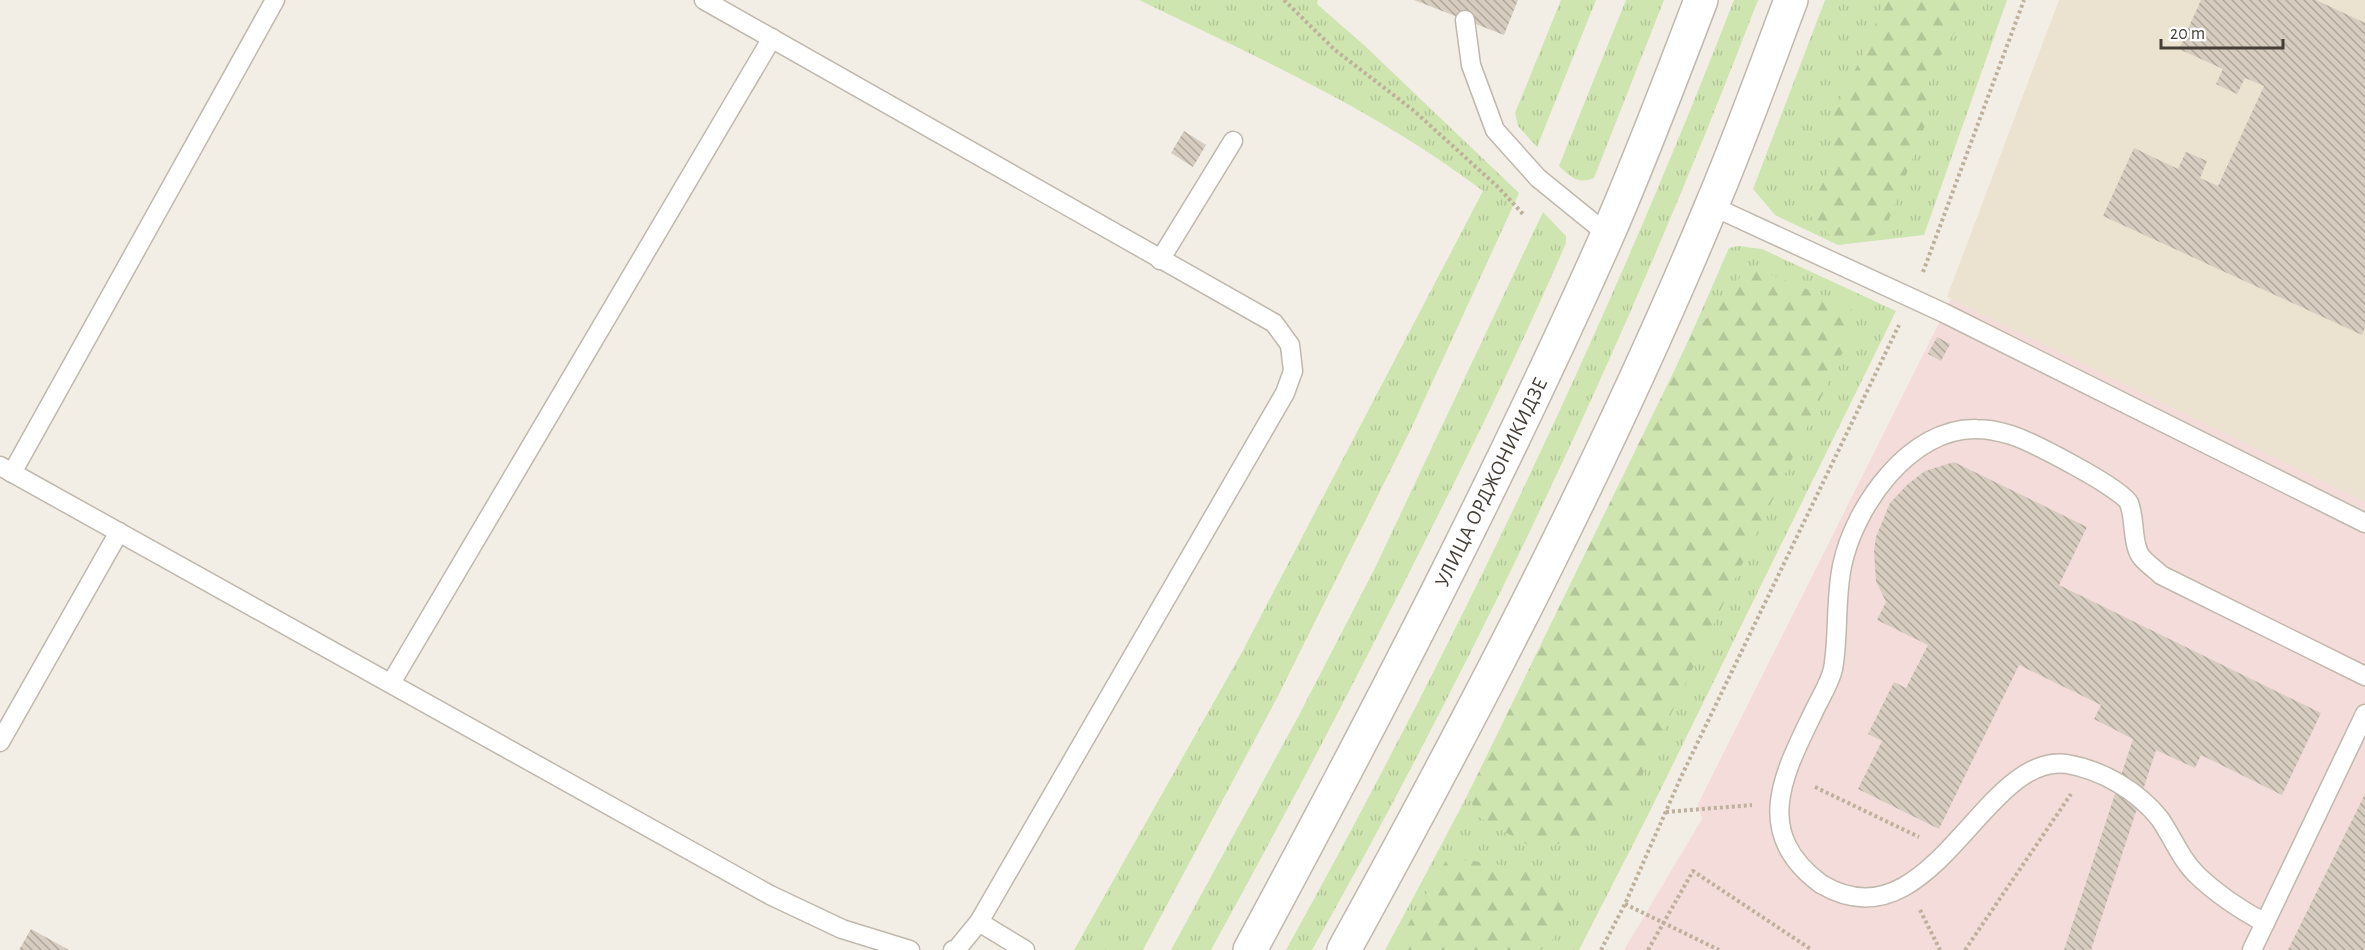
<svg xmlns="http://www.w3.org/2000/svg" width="2365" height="950" viewBox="0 0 2365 950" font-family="'Alegreya Sans',sans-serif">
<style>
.education{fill:#ebe2d0}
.medical{fill:#f3dcda}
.grass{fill:url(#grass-tufts)}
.forest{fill:url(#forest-firs)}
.building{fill:url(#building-back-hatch)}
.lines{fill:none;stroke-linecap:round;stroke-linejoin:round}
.service-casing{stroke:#c0b8ac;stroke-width:21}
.tertiary-casing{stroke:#c0b8ac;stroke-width:36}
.path{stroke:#beb09b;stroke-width:4;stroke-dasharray:3 3;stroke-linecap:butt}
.service{stroke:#fff;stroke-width:18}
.tertiary{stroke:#fff;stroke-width:33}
.labels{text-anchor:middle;stroke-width:4.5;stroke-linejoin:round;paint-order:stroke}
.street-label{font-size:21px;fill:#453e36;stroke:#fff}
</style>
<defs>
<pattern id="grass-tufts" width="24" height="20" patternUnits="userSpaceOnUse" patternTransform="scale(1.5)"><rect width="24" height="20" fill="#cfe5b0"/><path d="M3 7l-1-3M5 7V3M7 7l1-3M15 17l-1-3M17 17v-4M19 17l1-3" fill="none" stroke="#b3c698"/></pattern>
<pattern id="forest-firs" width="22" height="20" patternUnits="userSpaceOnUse" patternTransform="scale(1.5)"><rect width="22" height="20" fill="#cfe5b0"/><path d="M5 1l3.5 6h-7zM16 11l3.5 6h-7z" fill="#b3c698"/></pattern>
<pattern id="building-back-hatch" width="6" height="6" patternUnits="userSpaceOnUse" patternTransform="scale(1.5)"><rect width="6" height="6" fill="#d6ccbf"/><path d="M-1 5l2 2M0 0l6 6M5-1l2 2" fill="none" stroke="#afa79c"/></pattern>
</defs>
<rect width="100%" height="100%" fill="#f2eee6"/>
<!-- education -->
<path class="education" d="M 2059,0 L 2365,0 L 2365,502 L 1947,297 Z"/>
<!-- medical -->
<path class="medical" d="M 1951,299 L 2365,502 L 2365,950 L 1624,950 L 1702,819 L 1698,804 Z"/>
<!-- grass -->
<g class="grass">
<path d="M 1139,0 L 1318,0 L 1317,4 L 1365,46 L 1519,193 L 1410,431 L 1278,696 L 1143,950 L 1074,950 L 1241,654 L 1483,191 C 1378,111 1257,57 1139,0 Z"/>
<path d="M 1561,0 L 1596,0 L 1537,147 L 1518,126 L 1515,113 Z"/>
<path d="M 1626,0 L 1664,0 L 1594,178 C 1578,185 1570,176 1559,166 Z"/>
<path d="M 1734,0 L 1758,0 C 1633,327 1484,645 1312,950 L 1286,950 C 1456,643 1607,327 1734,0 Z"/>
<path d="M 1825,0 L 2007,0 L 1924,235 L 1838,245 L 1775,215 L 1753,189 Z"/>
<path d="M 1543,212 L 1566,236 L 1566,243 C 1522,345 1474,444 1424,543 C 1356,680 1285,816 1211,950 L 1171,950 L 1298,717 L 1375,568 Z"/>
<path d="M 1738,246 L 1762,249 L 1896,311 L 1647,817 L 1579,950 L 1385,950 C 1509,721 1626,487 1729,248 Z"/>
</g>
<!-- forest -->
<g class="forest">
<path d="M 1884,0 L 1974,0 L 1933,68 L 1926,93 L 1929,115 L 1886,227 L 1867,239 L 1830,236 L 1810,215 L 1812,203 L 1834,163 L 1831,118 L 1869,42 Z"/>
<path d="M 1747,265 L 1851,307 L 1854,328 L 1628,805 L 1599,829 L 1580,839 L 1535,849 L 1475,815 L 1469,792 L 1693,332 L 1728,297 Z"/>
<path d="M 1447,859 C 1494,861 1523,869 1567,886 L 1573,907 L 1554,938 L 1541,950 L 1393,950 Z"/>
</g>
<!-- building -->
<g class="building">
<path d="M 1414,0 L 1518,0 L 1504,35 Z"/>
<path d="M 2201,0 L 2316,0 L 2365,23 L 2365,328 L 2362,335 L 2103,216 L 2134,148 L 2178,169 L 2186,152 L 2207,161 L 2200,178 L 2218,186 L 2264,86 L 2245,78 L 2237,94 L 2216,84 L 2223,69 L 2179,49 Z"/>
<path d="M 1184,131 L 1206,145 L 1193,167 L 1171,153 Z"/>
<path d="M 1937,337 L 1950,344 L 1941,361 L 1928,354 Z"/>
<path d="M 1954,462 L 2087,527 L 2059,585 L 2321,713 L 2282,795 L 2201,755 L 2195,768 L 2156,750 L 2091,950 L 2064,950 L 2133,739 L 2094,719 L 2101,705 L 2019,665 L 1939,829 L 1858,789 L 1882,741 L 1868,734 L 1894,682 L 1906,688 L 1928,645 L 1877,620 L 1886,602 L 1876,581 L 1874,551 L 1876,537 L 1890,503 L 1908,484 L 1925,471 Z"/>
<path d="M 2365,794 L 2365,950 L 2288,950 Z"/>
<path d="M 31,929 L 69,950 L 19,950 Z"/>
</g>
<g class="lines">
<!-- service casing -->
<g class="service-casing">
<g id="service">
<path d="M 704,0 L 1274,323 L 1290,345 L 1293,371 L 1285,393 L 979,922 L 956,950 L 953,950"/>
<path d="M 1465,20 L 1471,65 L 1495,130 L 1538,178 L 1607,234"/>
<path d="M 1712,206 L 1944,313 L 2365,523"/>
<path d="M 1160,260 L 1233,141"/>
<path d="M 0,466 L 770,895 L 842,929 L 910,950"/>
<path d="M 12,473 L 275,0"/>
<path d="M 391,683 L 772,38"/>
<path d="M 0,742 L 119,532"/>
<path d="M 979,922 L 1025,950"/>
<path d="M 2265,923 C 2241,910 2218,895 2198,876 C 2181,860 2173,838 2160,819 C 2138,791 2102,770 2067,764 C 1983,751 1932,950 1821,884 C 1749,831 1786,770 1816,707 C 1822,695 1830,682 1833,669 C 1839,635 1835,600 1842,566 C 1854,507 1910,427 1977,429 C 1987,429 2001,432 2011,435 C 2030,441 2122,488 2129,503 C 2135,518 2132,536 2138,551 C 2141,560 2154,568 2161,575 L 2365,676"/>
<path d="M 2252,950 L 2365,714"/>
</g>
</g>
<!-- tertiary casing -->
<g class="tertiary-casing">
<g id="tertiary">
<path d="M 1250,950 C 1376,716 1499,479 1607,236 C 1641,158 1671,79 1701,0"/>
<path d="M 1344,950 C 1477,708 1605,462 1711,207 C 1740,139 1765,69 1791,0"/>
</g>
</g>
<!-- path -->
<g class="path">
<path d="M 1284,0 L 1335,50 L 1413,110 L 1498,187 L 1523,214"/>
<path d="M 1923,272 L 2024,0"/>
<path d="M 1815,787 L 1919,837"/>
<path d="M 1666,812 L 1752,805"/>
<path d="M 1625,904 L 1719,950"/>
<path d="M 1920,910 L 1940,950"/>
<path d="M 1601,950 L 1625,904 L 1681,777 L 1899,325"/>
<path d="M 1648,950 L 1693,871 L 1812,950"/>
<path d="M 1965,950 L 2071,794"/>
</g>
<!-- service -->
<use href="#service" class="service"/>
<!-- tertiary -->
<use href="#tertiary" class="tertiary"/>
</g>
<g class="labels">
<!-- street labels -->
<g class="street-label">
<text transform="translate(1491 482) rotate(-64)" y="7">УЛИЦА ОРДЖОНИКИДЗЕ</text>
</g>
</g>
<!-- scale -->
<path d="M2161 39v9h122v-9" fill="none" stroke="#453e36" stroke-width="3"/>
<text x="2170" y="39" font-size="18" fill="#453e36" stroke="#ffffff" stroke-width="4.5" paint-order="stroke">20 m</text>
</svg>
